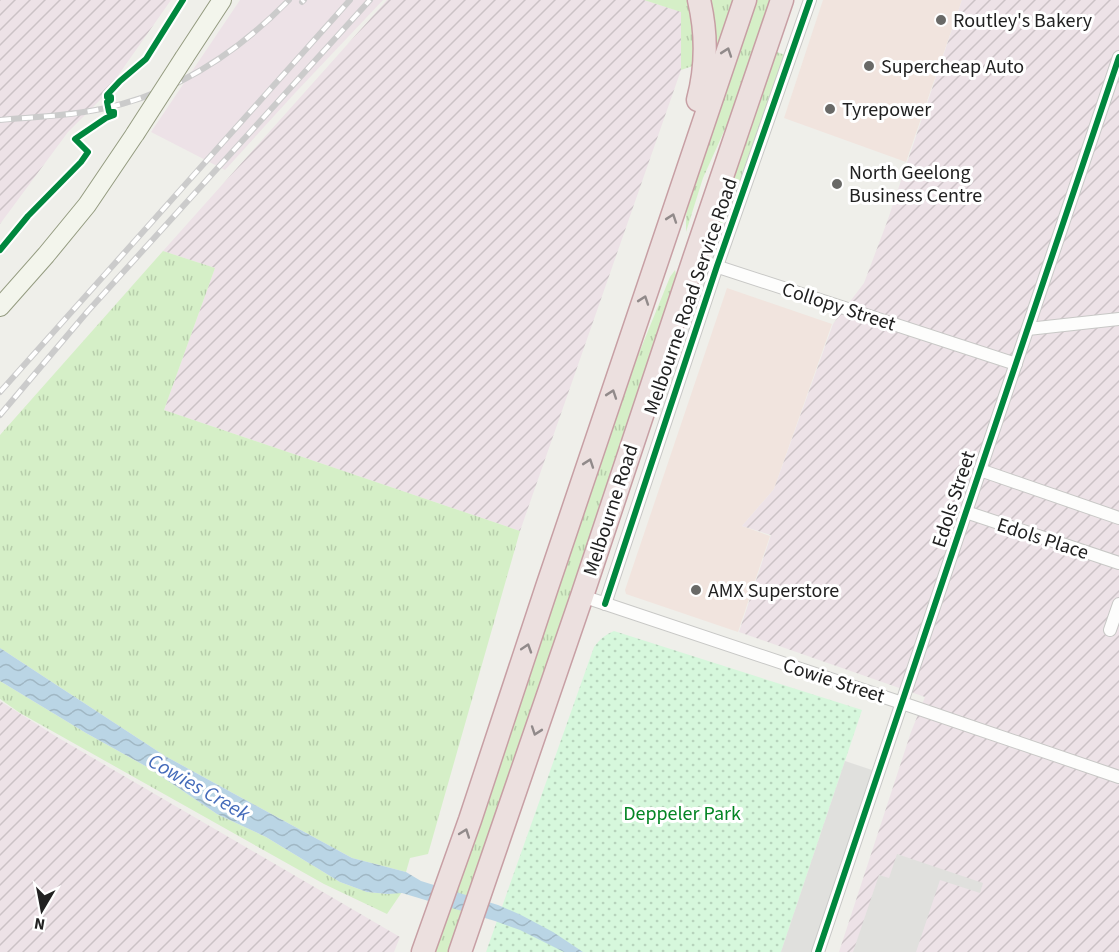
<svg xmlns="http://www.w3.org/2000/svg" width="1119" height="952" viewBox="0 0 1119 952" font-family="'Source Sans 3',sans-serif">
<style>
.commercial{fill:#f1e4de}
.industrial{fill:url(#industrial-furrows)}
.railway{fill:#ede2e7}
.grass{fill:url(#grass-tufts)}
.park{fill:url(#park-dots)}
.parking{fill:#e0e0dd}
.water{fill:url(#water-waves)}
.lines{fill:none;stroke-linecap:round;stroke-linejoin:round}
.street-casing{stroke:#c8c8c6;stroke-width:14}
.secondary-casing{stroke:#949b80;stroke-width:20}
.highway-casing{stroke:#c79fa4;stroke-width:25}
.street{stroke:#fdfdfc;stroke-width:12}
.secondary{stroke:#f3f5ec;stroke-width:18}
.highway{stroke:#ece0df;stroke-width:22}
.rail-casing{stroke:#cbcbcb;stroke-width:6}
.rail{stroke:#fff;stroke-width:4;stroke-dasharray:11;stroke-linecap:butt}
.secondary-bridge-casing{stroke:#949b80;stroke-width:20;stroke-linecap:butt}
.secondary-bridge{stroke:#f3f5ec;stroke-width:18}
.cycleway-casing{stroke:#fff;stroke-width:10}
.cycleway{stroke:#00873e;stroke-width:6}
.oneway{stroke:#918a8a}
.poi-dot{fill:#696967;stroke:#fff;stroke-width:2}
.labels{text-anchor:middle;stroke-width:6;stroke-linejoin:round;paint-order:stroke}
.poi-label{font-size:20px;fill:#212121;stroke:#fff;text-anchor:start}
.street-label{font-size:20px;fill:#212121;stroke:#fff}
.park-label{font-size:20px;fill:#048524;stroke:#fff}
.water-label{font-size:21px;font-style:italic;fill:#446bba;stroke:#fff}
</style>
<defs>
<pattern id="industrial-furrows" width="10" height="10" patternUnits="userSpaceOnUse" patternTransform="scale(1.5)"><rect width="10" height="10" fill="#ede2e7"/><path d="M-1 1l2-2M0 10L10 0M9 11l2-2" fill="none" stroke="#cbc2c6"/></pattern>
<pattern id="grass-tufts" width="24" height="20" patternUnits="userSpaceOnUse" patternTransform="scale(1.5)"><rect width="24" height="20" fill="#d5efc7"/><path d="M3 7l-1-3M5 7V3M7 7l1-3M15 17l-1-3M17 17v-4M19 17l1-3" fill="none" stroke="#b7cdab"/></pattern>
<pattern id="park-dots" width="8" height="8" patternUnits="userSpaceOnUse" patternTransform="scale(1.5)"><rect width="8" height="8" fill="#d6f7dc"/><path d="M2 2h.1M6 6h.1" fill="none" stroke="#b7d3bc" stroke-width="1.8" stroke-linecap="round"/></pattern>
<pattern id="water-waves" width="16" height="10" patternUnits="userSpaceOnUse" patternTransform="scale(1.5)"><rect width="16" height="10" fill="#bad5e5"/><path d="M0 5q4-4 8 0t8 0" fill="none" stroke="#a0b7c4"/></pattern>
</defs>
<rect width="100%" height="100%" fill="#efefea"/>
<!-- commercial -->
<g class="commercial">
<path d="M 823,0 L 962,0 L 906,162 L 784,118 Z"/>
<path d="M 727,288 L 832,324 L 774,489 L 742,526 L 770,536 L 738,632 L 626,594 L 625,590 Z"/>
</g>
<!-- industrial -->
<g class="industrial">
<path d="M 0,0 L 171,0 L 103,97 L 68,132 L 0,224 Z"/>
<path d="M 387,0 L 644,0 L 682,12 L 681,70 L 520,531 L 164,410 L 215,268 L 163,251 Z"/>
<path d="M 962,0 L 1119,0 L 1119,952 L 839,952 L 911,732 L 925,697 L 739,632 L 771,535 L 742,526 L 774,489 L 833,324 L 864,283 L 887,222 Z"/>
<path d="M 0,701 L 57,737 L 400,937 L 394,952 L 0,952 Z"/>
</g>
<!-- railway -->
<path class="railway" d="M 240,0 L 383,0 L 295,93 L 225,170 L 151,132 Z"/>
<!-- grass -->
<g class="grass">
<path d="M 644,0 L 734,0 L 713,59 L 681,70 L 681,12 Z"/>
<path d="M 755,0 L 771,0 L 734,109 L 703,178 L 686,232 L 686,215 L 695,180 Z"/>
<path d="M 777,52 L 785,55 L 743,171 L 728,221 L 723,222 L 718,243 L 712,241 L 750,127 Z"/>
<path d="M 163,251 L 215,268 L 164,410 L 520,531 L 428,854 L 410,858 L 406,872 L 352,858 L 165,756 L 0,648 L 0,435 Z"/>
<path d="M 675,270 L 676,275 L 672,291 L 518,750 L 468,892 L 448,952 L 432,952 L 628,380 L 670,277 Z"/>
<path d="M 0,681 L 86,733 L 149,768 L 217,814 L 266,837 L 340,882 L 367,892 L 388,894 L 402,892 L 387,914 L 324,884 L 20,713 L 0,699 Z"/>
</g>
<!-- park -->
<path class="park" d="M 614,631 L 862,710 L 781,952 L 486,952 L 594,647 C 600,639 605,635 614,631 Z"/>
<!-- parking -->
<g class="parking">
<path d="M 845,761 L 884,774 L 824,952 L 781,952 Z"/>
<path d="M 897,854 L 983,883 L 980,893 L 940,880 L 916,952 L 853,952 L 879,875 L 889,878 Z"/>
</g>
<!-- water -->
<path class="water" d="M 0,648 L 165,756 L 352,858 L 406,872 L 421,881 L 498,905 L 521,915 L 553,932 L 583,952 L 564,952 L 520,930 L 495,921 L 402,893 L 388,894 L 367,892 L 340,882 L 266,837 L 217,814 L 149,768 L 86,733 L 0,681 Z"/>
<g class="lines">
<!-- street casing -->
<g class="street-casing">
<g id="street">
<path d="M 694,259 L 1016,364"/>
<path d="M 1028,329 L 1119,319"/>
<path d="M 980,470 L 1119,518"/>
<path d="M 966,512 L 1119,563"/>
<path d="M 582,596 L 902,703 L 1119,777"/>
<path d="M 605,604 L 717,266 L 810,0"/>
<path d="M 1110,630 L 1119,604"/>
<path d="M 818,952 L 1119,57"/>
</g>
</g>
<!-- secondary casing -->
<g class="secondary-casing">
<g id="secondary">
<path d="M 184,58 L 222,0"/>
<path d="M 0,307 L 46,255 L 87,205 L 135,134"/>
</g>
</g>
<!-- highway casing -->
<g class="highway-casing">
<g id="highway">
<path d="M 698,100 C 707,66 707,34 699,0"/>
<path d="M 423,952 L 470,820 L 547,587 L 745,0"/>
<path d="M 460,952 L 582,596 L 694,259 L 782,0"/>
</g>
</g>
<!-- street -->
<use href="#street" class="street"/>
<!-- secondary -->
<use href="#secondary" class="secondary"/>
<!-- highway -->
<use href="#highway" class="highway"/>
<!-- rail casing -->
<g class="rail-casing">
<g id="rail">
<path d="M 302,2 L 304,0"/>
<path d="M 0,120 C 34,117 68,116 101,109 C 175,94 237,53 289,0"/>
<path d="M 0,392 L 350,0"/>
<path d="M 0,415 L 88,311 L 370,0"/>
</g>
</g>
<!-- rail -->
<use href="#rail" class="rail"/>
<!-- secondary-bridge casing -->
<g class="secondary-bridge-casing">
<path id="secondary-bridge" d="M 135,134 L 184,58"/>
</g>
<!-- secondary-bridge -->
<use href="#secondary-bridge" class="secondary-bridge"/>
<!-- cycleway casing -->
<g class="cycleway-casing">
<g id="cycleway">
<path d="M 0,250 L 28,216 L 81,162 L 88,152 L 75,139 L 106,118 L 114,115 L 114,112 L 109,112 L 107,102 L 111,100 L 111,97 L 107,97 L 107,95 L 120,81 L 146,59 L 183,0"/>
<path d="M 605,604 L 717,266 L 810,0"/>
<path d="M 818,952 L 1119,57"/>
</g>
</g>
<!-- cycleway -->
<use href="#cycleway" class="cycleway"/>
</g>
<!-- one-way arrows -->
<defs><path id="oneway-chevron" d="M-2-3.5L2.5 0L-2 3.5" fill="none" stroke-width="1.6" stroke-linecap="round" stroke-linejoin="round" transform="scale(1.5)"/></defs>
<g class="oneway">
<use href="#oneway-chevron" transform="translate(727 52) rotate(-71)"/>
<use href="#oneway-chevron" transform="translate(672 218) rotate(-71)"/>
<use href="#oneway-chevron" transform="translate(644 300) rotate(-71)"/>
<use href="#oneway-chevron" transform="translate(612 394) rotate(-71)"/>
<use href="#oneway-chevron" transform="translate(589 463) rotate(-71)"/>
<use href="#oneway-chevron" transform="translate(527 648) rotate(-72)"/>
<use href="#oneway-chevron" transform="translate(536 731) rotate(109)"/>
<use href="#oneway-chevron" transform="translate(465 833) rotate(-70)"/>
</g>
<!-- markers -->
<g class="poi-dot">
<circle cx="941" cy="20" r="6"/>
<circle cx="869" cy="66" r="6"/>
<circle cx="830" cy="109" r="6"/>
<circle cx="837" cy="184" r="6"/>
<circle cx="696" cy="590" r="6"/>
</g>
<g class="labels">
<!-- poi labels -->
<g class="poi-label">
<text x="953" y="27">Routley's Bakery</text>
<text x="881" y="73">Supercheap Auto</text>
<text x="842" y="116">Tyrepower</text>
<text x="849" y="179">North Geelong<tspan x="849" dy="23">Business Centre</tspan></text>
<text x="708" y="597">AMX Superstore</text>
</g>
<!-- street labels -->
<g class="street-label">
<text transform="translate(690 296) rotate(-71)" y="7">Melbourne Road Service Road</text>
<text transform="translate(839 306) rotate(18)" y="7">Collopy Street</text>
<text transform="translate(953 499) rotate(-72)" y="7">Edols Street</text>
<text transform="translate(610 510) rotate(-72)" y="7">Melbourne Road</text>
<text transform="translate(1043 538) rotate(18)" y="7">Edols Place</text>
<text transform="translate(834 680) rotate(18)" y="7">Cowie Street</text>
</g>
<!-- park labels -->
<g class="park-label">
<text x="682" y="820">Deppeler Park</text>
</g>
<!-- water labels -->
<g class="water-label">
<text transform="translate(199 787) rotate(30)" y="7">Cowies Creek</text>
</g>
</g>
<!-- north arrow -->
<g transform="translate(42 910) rotate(190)" stroke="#ffffff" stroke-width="4.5" paint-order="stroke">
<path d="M0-4.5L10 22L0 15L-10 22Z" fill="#212121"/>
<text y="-9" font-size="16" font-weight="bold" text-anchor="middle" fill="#212121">N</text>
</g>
</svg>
